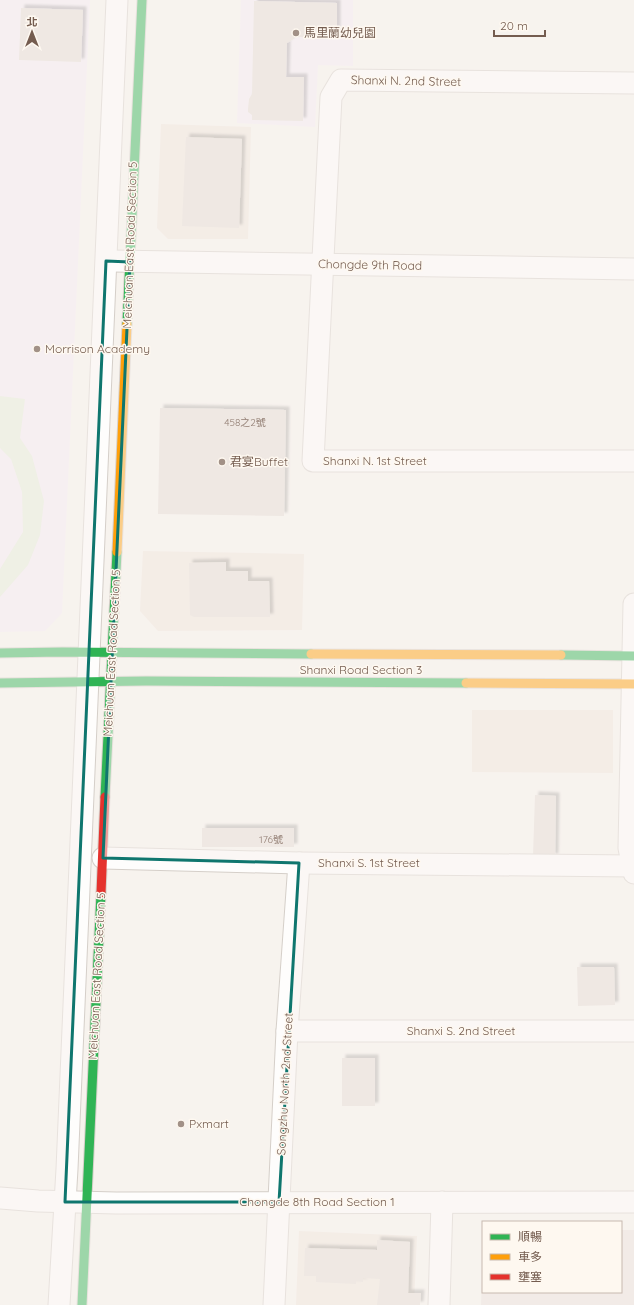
<svg xmlns="http://www.w3.org/2000/svg" width="634" height="1305" viewBox="0 0 634 1305" font-family="Quicksand,'Noto Sans TC',sans-serif">
<style>
.residential{fill:#efe6dc}
.industrial{fill:#eae3de}
.education{fill:#f4ecf4}
.green{fill:#e5edda}
.building{fill:#e4dcd5;filter:url(#shadow)}
.lines{fill:none;stroke-linecap:round;stroke-linejoin:round}
.street-casing{stroke:#d5cfc9;stroke-width:23}
.fast-casing{stroke:#d7d0ca;stroke-width:11}
.slow-casing{stroke:#d7d0ca;stroke-width:11}
.jam-casing{stroke:#d7d0ca;stroke-width:11}
.street{stroke:#fefdfc;stroke-width:21}
.fast{stroke:#30b455;stroke-width:9}
.slow{stroke:#ff9f0a;stroke-width:9}
.jam{stroke:#e5322d;stroke-width:9}
.marked{fill:none;stroke:#0f766e;stroke-width:3;stroke-linejoin:round}
.poi-dot{fill:#a29187;stroke:#fef8f0;stroke-width:1.5}
.labels{text-anchor:middle;stroke-width:3;stroke-linejoin:round;paint-order:stroke}
.number-label{font-size:10px;fill:#927e73}
.poi-label{font-size:12px;fill:#745c4f;stroke:#fef8f0;text-anchor:start}
.street-label{font-size:12px;fill:#745c4f;stroke:#fef8f0}
</style>
<defs>
<filter id="shadow"><feDropShadow dx="3.5" dy="-3.5" stdDeviation="1" flood-color="#0004"/></filter>
</defs>
<rect width="100%" height="100%" fill="#f7f3ee"/>
<!-- residential -->
<g class="residential">
<path d="M 161,124 L 251,127 L 248,239 L 168,239 L 157,228 Z"/>
<path d="M 143,551 L 304,554 L 302,630 L 158,631 L 140,611 Z"/>
<path d="M 472,710 L 613,710 L 613,773 L 472,772 Z"/>
<path d="M 299,1231 L 417,1236 L 414,1305 L 296,1305 Z"/>
</g>
<!-- industrial -->
<path class="industrial" d="M 621,1230 L 634,1230 L 634,1305 L 481,1305 L 483,1252 L 483,1292 L 621,1292 Z"/>
<!-- education -->
<g class="education">
<path d="M 0,0 L 90,0 L 62,613 L 45,631 L 0,632 Z"/>
<path d="M 241,0 L 353,0 L 353,66 L 318,65 L 315,127 L 237,123 Z"/>
</g>
<!-- green -->
<path class="green" d="M 0,396 L 25,399 L 20,438 L 32,456 L 44,501 L 40,535 L 28,565 L 0,597 L 0,569 L 23,532 L 22,492 L 11,459 L 0,448 Z"/>
<!-- building -->
<g class="building">
<path d="M 254,1 L 337,3 L 337,38 L 297,37 L 287,43 L 286,77 L 304,77 L 303,121 L 252,120 L 252,115 L 248,112 L 248,109 L 249,99 L 252,94 Z"/>
<path d="M 21,8 L 83,10 L 81,62 L 19,60 Z"/>
<path d="M 186,137 L 242,139 L 239,228 L 182,226 Z"/>
<path d="M 160,408 L 286,410 L 284,516 L 158,514 Z"/>
<path d="M 226,562 L 226,571 L 248,571 L 248,581 L 269,581 L 270,617 L 194,617 L 190,615 L 189,563 Z"/>
<path d="M 535,795 L 556,796 L 555,857 L 533,856 Z"/>
<rect x="202" y="828" width="92" height="19"/>
<path d="M 577,967 L 614,967 L 615,1005 L 578,1006 Z"/>
<rect x="342" y="1058" width="33" height="48"/>
<path d="M 377,1240 L 410,1242 L 408,1293 L 421,1293 L 420,1305 L 377,1305 L 380,1279 L 363,1278 L 363,1282 L 356,1281 L 356,1284 L 316,1282 L 316,1276 L 304,1276 L 305,1248 L 377,1250 Z"/>
</g>
<g class="lines">
<!-- street casing -->
<g class="street-casing">
<g id="street">
<path d="M 634,83 L 341,80 L 331,97 L 313,461 L 634,461"/>
<path d="M 112,261 L 634,269"/>
<path d="M 634,604 L 629,848 L 634,873"/>
<path d="M 103,858 L 299,863 L 634,866"/>
<path d="M 287,1031 L 634,1031"/>
<path d="M 0,1198 L 38,1201 L 116,1203 L 634,1202"/>
<path d="M 59,1305 L 67,1169 L 117,0"/>
<path d="M 274,1305 L 287,1031 L 299,863"/>
<path d="M 439,1305 L 442,1202"/>
</g>
</g>
<!-- fast casing -->
<g class="fast-casing">
<g id="fast">
<path d="M 127,324 L 142,0"/>
<path d="M 0,653 L 62,652 L 311,654"/>
<path d="M 561,655 L 634,656"/>
<path d="M 0,683 L 146,681 L 466,683"/>
<path d="M 105,797 L 117,552"/>
<path d="M 82,1305 L 101,893"/>
</g>
</g>
<!-- slow casing -->
<g class="slow-casing">
<g id="slow">
<path d="M 117,552 L 127,324"/>
<path d="M 311,654 L 561,655"/>
<path d="M 466,683 L 634,684"/>
</g>
</g>
<!-- jam casing -->
<g class="jam-casing">
<path id="jam" d="M 101,893 L 105,797"/>
</g>
<!-- street -->
<use href="#street" class="street"/>
<!-- fast -->
<use href="#fast" class="fast"/>
<!-- slow -->
<use href="#slow" class="slow"/>
<!-- jam -->
<use href="#jam" class="jam"/>
</g>
<!-- marked area -->
<path d="M0 0H634V1305H0ZM 106,261 L 130,262 L 103,858 L 299,863 L 279,1202 L 65,1202 Z" fill="#f7f3ee" fill-opacity=".55" fill-rule="evenodd"/>
<path class="marked" d="M 106,261 L 130,262 L 103,858 L 299,863 L 279,1202 L 65,1202 Z"/>
<!-- markers -->
<g class="poi-dot">
<circle cx="296" cy="33" r="4"/>
<circle cx="37" cy="349" r="4"/>
<circle cx="222" cy="462" r="4"/>
<circle cx="181" cy="1124" r="4"/>
</g>
<g class="labels">
<!-- number labels -->
<g class="number-label">
<text x="245" y="426">458之2號</text>
<text x="271" y="843">176號</text>
</g>
<!-- poi labels -->
<g class="poi-label">
<text x="304" y="37">馬里蘭幼兒園</text>
<text x="45" y="353">Morrison Academy</text>
<text x="230" y="466">君宴Buffet</text>
<text x="189" y="1128">Pxmart</text>
</g>
<!-- street labels -->
<g class="street-label">
<text transform="translate(406 81) rotate(1)" y="4">Shanxi N. 2nd Street</text>
<text transform="translate(130 245) rotate(-88)" y="4">Meichuan East Road Section 5</text>
<text transform="translate(370 265) rotate(1)" y="4">Chongde 9th Road</text>
<text x="375" y="465">Shanxi N. 1st Street</text>
<text transform="translate(112 653) rotate(-87)" y="4">Meichuan East Road Section 5</text>
<text x="361" y="674">Shanxi Road Section 3</text>
<text x="369" y="867">Shanxi S. 1st Street</text>
<text transform="translate(97 976) rotate(-87)" y="4">Meichuan East Road Section 5</text>
<text x="461" y="1035">Shanxi S. 2nd Street</text>
<text transform="translate(285 1084) rotate(-87)" y="4">Songzhu North 2nd Street</text>
<text x="317" y="1206">Chongde 8th Road Section 1</text>
</g>
</g>
<!-- legend -->
<rect x="482" y="1221" width="140" height="72" fill="#fef8f0" stroke="#c7bab0"/>
<rect x="490" y="1234" width="20" height="6" fill="#30b455" stroke="#c7bab0"/>
<text x="518" y="1241" font-size="12" fill="#745c4f">順暢</text>
<rect x="490" y="1254" width="20" height="6" fill="#ff9f0a" stroke="#c7bab0"/>
<text x="518" y="1261" font-size="12" fill="#745c4f">車多</text>
<rect x="490" y="1274" width="20" height="6" fill="#e5322d" stroke="#c7bab0"/>
<text x="518" y="1281" font-size="12" fill="#745c4f">壅塞</text>
<!-- north arrow -->
<g transform="translate(32 32)" stroke="#fef8f0" stroke-width="3" paint-order="stroke">
<path d="M0-3L7 15L0 10L-7 15Z" fill="#745c4f"/>
<text y="-6" font-size="11" font-weight="bold" text-anchor="middle" fill="#745c4f">北</text>
</g>
<!-- scale -->
<path d="M494 30v6h51v-6" fill="none" stroke="#745c4f" stroke-width="2"/>
<text x="500" y="30" font-size="12" fill="#745c4f" stroke="#fef8f0" stroke-width="3" paint-order="stroke">20 m</text>
</svg>
